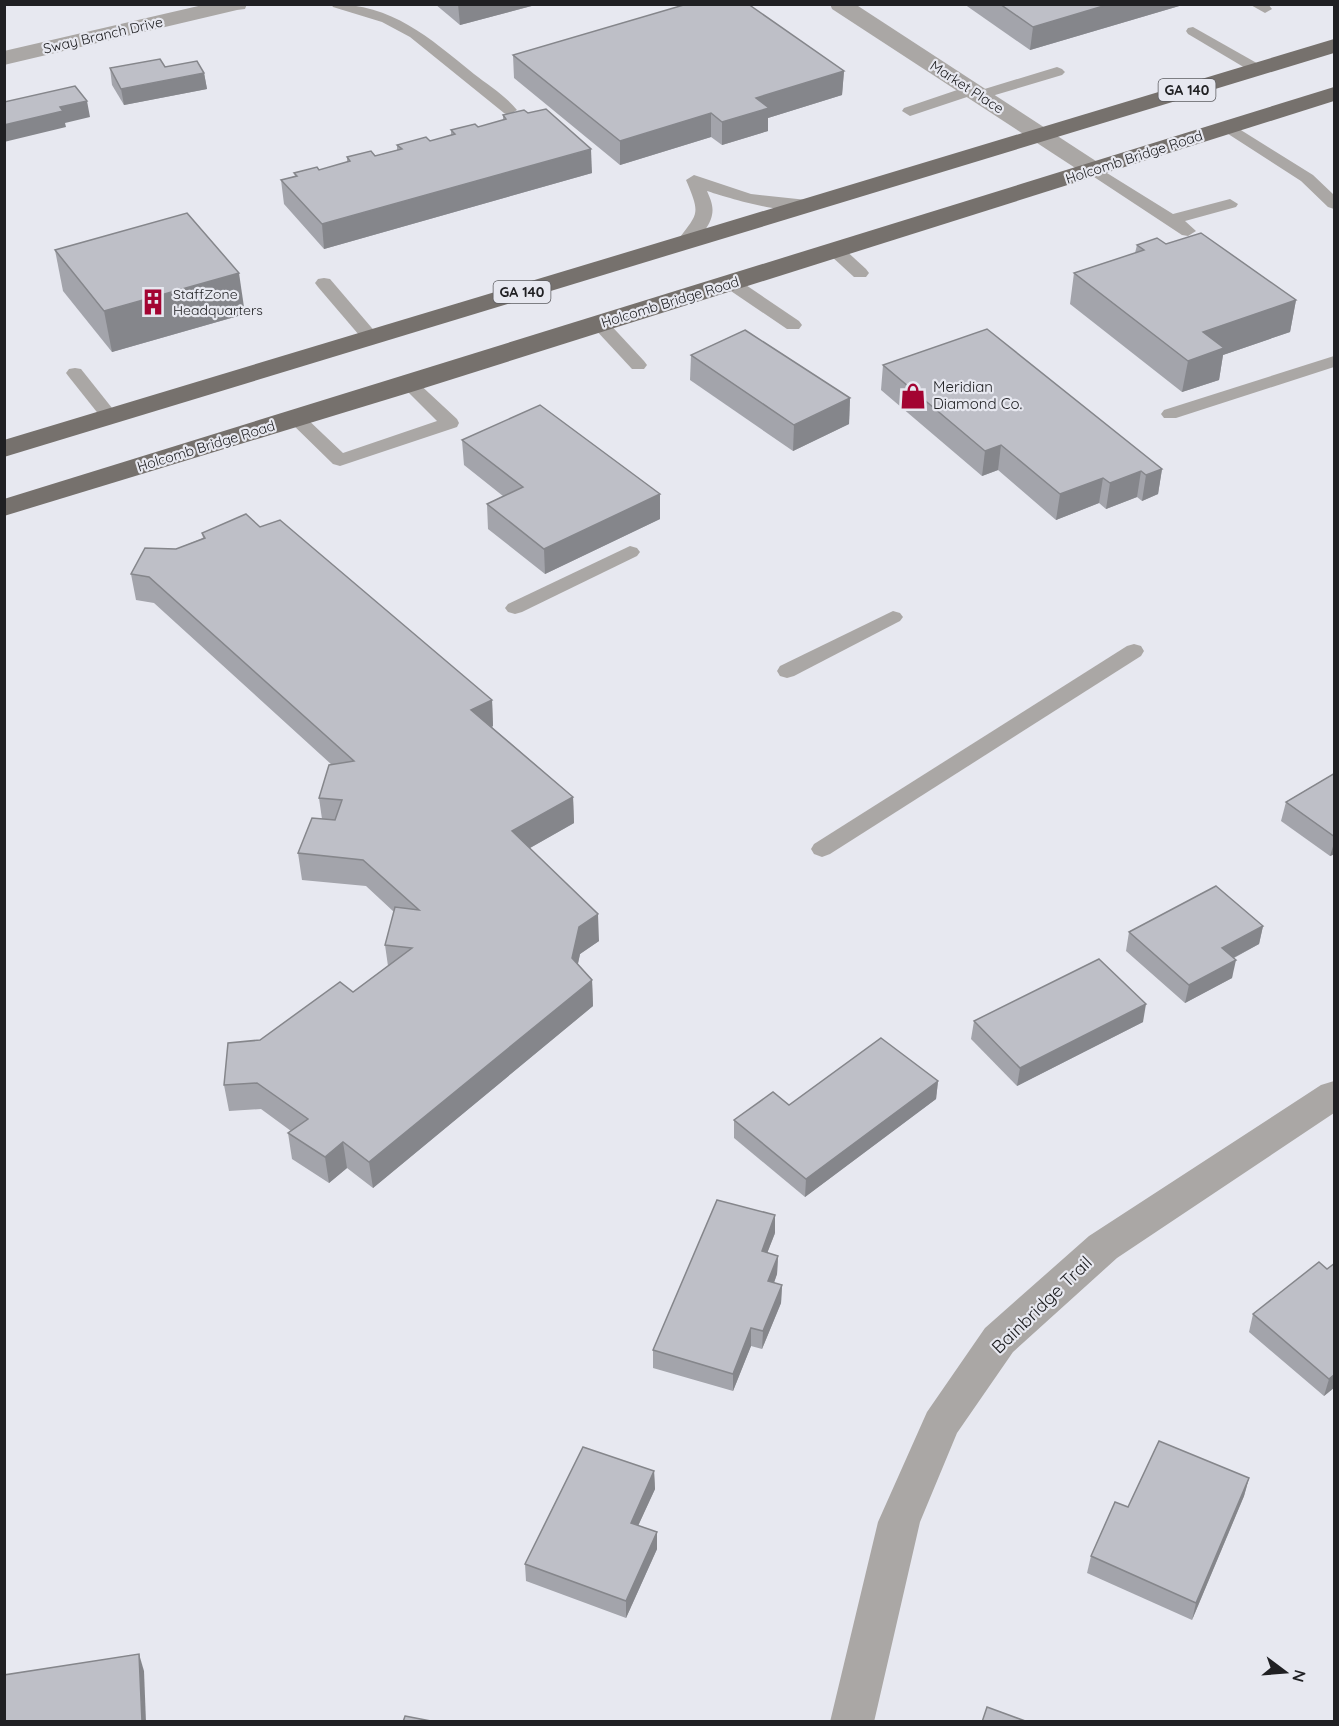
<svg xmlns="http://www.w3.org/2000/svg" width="1339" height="1726" viewBox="0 0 1339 1726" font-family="Quicksand,sans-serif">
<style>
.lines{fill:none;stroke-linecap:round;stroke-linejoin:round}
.service{fill:#aaa7a5;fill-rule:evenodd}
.minor{fill:#aaa7a5;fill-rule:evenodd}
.primary{fill:#76716d;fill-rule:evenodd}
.wall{fill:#a3a4ab}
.shaded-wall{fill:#85868b}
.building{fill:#bebfc7;stroke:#85868b;stroke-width:1.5}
.labels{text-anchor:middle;stroke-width:4.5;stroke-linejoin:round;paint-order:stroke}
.far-street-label{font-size:14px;fill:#202023;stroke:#e7e8f0}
.shield{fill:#e7e8f0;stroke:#5c5c60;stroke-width:1.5}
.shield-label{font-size:14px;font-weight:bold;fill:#202023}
.far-poi-label{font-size:14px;fill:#202023;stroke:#e7e8f0;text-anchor:start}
.poi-label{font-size:15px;fill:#202023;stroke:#e7e8f0;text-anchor:start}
.near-street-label{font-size:18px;fill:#202023;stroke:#e7e8f0}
</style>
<rect width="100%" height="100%" fill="#e7e8f0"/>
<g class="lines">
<!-- service -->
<g class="service">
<path d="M 331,4 C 393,4 428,37 474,74 C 488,85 506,96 517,110 L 509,115 L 504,113 L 410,37 L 382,22 L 333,7 Z"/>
<path d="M 1249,4 L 1268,4 L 1272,9 L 1265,13 Z"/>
<path d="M 1193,27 L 1262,66 L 1265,69 L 1262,72 L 1252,72 L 1188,34 L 1186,31 L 1188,28 Z"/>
<path d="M 1057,67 L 1062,69 L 1065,72 L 1062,75 L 985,98 L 975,98 L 973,95 L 910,116 L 902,111 L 904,108 L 966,87 L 976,87 L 978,91 Z"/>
<path d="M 1228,122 L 1313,175 L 1334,195 L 1334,209 L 1328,207 L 1301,181 L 1222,130 L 1220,127 Z"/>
<path d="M 1094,165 L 1173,214 L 1230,199 L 1238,204 L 1236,207 L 1185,221 L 1196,231 L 1188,236 L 1182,235 L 1088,173 L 1086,170 L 1088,167 Z"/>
<path d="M 694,175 L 751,194 L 807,200 L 815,205 C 802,221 725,197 707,191 C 710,198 714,206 712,215 C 710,227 695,245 684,248 L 676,243 C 697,213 702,217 686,180 Z"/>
<path d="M 836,246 L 842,247 L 866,269 L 869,273 L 866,277 L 854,277 L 830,255 L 828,251 Z"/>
<path d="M 324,278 L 330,279 L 377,334 L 380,338 L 377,342 L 365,342 L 318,287 L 315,283 L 318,279 Z"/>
<path d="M 731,278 L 737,279 L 799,321 L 802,325 L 799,329 L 787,329 L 725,287 L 722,283 L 725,279 Z"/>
<path d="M 600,319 L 606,320 L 644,361 L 647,365 L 644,369 L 632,369 L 594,328 L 591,324 L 594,320 Z"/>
<path d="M 1334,356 L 1334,367 L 1176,418 L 1164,418 L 1161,414 L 1164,410 Z"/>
<path d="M 75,368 L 81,369 L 116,413 L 119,417 L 116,421 L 104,421 L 69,377 L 66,373 L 69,369 Z"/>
<path d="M 409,379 L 415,380 L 457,419 L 459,423 L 457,427 L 340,466 L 333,464 L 287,419 L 289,415 L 303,415 L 343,453 L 437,421 L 400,384 L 403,380 Z"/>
<path d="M 630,546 L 637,548 L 640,552 L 637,556 L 522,612 L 515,614 L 508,612 L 505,608 L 508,604 Z"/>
<path d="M 893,611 L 900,613 L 903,617 L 900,621 L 794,676 L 787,678 L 780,676 L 777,671 L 780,666 Z"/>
<path d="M 1134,644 L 1141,646 L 1144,651 L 1141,656 L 830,854 L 822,857 L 814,854 L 811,849 L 814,844 L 1127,646 Z"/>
</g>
<!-- minor -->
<g class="minor">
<path d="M 207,4 L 247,4 L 245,9 L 237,10 L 4,65 L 4,51 Z"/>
<path d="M 830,4 L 855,4 L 1102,165 L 1106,170 L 1102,175 L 1094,177 L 1086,175 L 832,9 Z"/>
<path d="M 1334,1081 L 1334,1113 L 1117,1258 L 1013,1352 L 957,1433 L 920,1522 L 874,1722 L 830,1722 L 878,1522 L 927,1412 L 985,1328 L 1089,1236 L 1321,1085 Z"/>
</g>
<!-- primary -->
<g class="primary">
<path d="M 1334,39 L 1334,53 L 4,457 L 4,440 Z"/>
<path d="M 1334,87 L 1334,101 L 418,390 L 4,516 L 4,499 Z"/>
</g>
</g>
<!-- wall -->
<g class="wall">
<path d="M 435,4 L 539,4 L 460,25 Z"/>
<path d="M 964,4 L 1186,4 L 1030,50 Z"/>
<path d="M 513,55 L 844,71 L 842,95 L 768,118 L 768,131 L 722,145 L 711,137 L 620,165 L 514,78 Z"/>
<path d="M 165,67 L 204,73 L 207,89 L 124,105 L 112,85 L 110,68 Z"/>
<path d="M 503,115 L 592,173 L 324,249 L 284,204 L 281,180 L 295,176 L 294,173 L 319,170 L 347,162 L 347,157 L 375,156 L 397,150 L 397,145 L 430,141 L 451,135 L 451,130 L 478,127 L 503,120 Z"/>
<path d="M 1166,244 L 1296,300 L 1290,332 L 1223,355 L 1219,380 L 1182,392 L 1070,304 L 1074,273 L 1135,253 L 1137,245 Z"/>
<path d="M 55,250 L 245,314 L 112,352 L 63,291 Z"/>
<path d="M 691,355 L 850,398 L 849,424 L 793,451 L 690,380 Z"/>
<path d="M 883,365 L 1162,469 L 1158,494 L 1142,501 L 1137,497 L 1106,509 L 1099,503 L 1056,520 L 998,470 L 982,476 L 881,390 Z"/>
<path d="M 462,440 L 660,494 L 660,519 L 545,574 L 488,529 L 487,504 L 503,496 L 464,465 Z"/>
<path d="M 260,527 L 492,700 L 493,726 L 492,727 L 573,797 L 574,823 L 530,848 L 599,941 L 580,954 L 578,964 L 592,980 L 593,1006 L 373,1188 L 347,1168 L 329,1183 L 292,1159 L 288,1133 L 291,1131 L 261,1109 L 229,1111 L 224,1085 L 260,1040 L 353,992 L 388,966 L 385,945 L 394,912 L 366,886 L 302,880 L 298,853 L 322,819 L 319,798 L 332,765 L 154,603 L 136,600 L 131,574 L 176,549 L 203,538 L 202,533 Z"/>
<path d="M 1335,773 L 1335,854 L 1330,856 L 1281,821 L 1286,802 Z"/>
<path d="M 1263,926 L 1259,944 L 1234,958 L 1232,978 L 1185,1003 L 1126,951 L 1129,932 Z"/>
<path d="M 974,1021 L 1143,1022 L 1017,1086 L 971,1039 Z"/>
<path d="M 938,1081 L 936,1099 L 805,1197 L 734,1138 L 734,1120 L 789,1105 Z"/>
<path d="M 775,1233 L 767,1253 L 778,1256 L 777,1274 L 774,1283 L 782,1285 L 781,1303 L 762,1349 L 751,1346 L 733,1391 L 653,1368 L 653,1350 Z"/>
<path d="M 1335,1263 L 1335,1387 L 1324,1396 L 1249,1332 L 1253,1314 L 1327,1269 Z"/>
<path d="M 654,1471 L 655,1489 L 638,1526 L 657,1532 L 657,1549 L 626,1618 L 526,1581 L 525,1564 Z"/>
<path d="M 1249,1478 L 1244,1496 L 1192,1620 L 1087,1573 L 1091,1556 L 1128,1507 Z"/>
</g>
<!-- shaded-wall -->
<g class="shaded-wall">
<path d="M 458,4 L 539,4 L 460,25 Z"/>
<path d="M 1110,4 L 1186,4 L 1030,50 L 1033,27 Z"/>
<path d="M 844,71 L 842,95 L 768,118 L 768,131 L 722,145 L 722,122 L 756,98 Z"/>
<path d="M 204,73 L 207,89 L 124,105 L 121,89 Z"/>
<path d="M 87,101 L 90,117 L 65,123 L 66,127 L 4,142 L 4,125 L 60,107 Z"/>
<path d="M 711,113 L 711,137 L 620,165 L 620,141 Z"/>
<path d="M 591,149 L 592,173 L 324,249 L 322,224 Z"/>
<path d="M 239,273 L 245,314 L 112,352 L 104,311 Z"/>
<path d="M 1296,300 L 1290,332 L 1223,355 L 1219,380 L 1182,392 L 1188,361 L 1203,332 Z"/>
<path d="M 850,398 L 849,424 L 793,451 L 794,425 Z"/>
<path d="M 1001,445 L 998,470 L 982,476 L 985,451 Z"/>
<path d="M 1162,469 L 1158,494 L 1142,501 L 1146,475 Z"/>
<path d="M 1141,471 L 1137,497 L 1106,509 L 1110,483 Z"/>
<path d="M 1103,478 L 1099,503 L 1056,520 L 1060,494 Z"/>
<path d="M 660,494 L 660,519 L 545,574 L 544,549 Z"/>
<path d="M 492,700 L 493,726 L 473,736 L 471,710 Z"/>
<path d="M 573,797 L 574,823 L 514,857 L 512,831 Z"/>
<path d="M 1335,840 L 1335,854 L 1330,856 Z"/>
<path d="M 598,914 L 599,941 L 580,954 L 573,985 L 572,958 L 579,927 Z"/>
<path d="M 1263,926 L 1259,944 L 1218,966 L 1222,948 Z"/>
<path d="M 1236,960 L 1232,978 L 1185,1003 L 1189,985 Z"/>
<path d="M 592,980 L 593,1006 L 373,1188 L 369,1162 Z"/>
<path d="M 1146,1004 L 1143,1022 L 1017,1086 L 1020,1068 Z"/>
<path d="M 938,1081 L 936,1099 L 805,1197 L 806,1179 Z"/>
<path d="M 343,1142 L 347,1168 L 329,1183 L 325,1157 Z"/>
<path d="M 775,1215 L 775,1233 L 761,1269 L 762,1251 Z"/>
<path d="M 778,1256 L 777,1274 L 768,1299 L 768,1281 Z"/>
<path d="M 782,1285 L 781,1303 L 762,1349 L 763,1331 Z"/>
<path d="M 751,1328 L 751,1346 L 733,1391 L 733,1374 Z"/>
<path d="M 1335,1374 L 1335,1387 L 1324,1396 L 1329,1379 Z"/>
<path d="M 654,1471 L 655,1489 L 631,1541 L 631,1523 Z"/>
<path d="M 1249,1478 L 1244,1496 L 1192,1620 L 1196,1603 Z"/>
<path d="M 657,1532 L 657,1549 L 626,1618 L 626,1601 Z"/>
<path d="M 139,1654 L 144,1671 L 146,1722 L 142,1722 Z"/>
</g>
<!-- building -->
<g class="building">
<path d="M 687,4 L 748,4 L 844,71 L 756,98 L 769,108 L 722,122 L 711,113 L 620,141 L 513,55 Z"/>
<path d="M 1000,4 L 1110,4 L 1033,27 Z"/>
<path d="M 160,59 L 165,67 L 197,61 L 204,73 L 121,89 L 110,68 Z"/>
<path d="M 75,86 L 87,101 L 60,107 L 63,111 L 4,125 L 4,102 Z"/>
<path d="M 546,109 L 591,149 L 322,224 L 281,180 L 297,176 L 294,173 L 317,167 L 319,170 L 350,161 L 347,157 L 371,151 L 375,156 L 402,149 L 397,145 L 426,137 L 430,141 L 455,134 L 451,130 L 475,124 L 478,127 L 506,119 L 503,115 L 524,110 L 528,113 Z"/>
<path d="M 187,213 L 239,273 L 104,311 L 55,250 Z"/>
<path d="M 1201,233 L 1296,300 L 1203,332 L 1224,348 L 1188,361 L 1074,273 L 1144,250 L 1137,245 L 1157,238 L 1166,244 Z"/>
<path d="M 987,329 L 1162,469 L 1146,475 L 1141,471 L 1110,483 L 1103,478 L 1060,494 L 1001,445 L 985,451 L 883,365 Z"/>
<path d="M 745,330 L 850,398 L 794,425 L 691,355 Z"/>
<path d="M 540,405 L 660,494 L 544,549 L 487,504 L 523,487 L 462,440 Z"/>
<path d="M 246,514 L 260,527 L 280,520 L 492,700 L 471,710 L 573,797 L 512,831 L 598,914 L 579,927 L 572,958 L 592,980 L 369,1162 L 343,1142 L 325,1157 L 288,1133 L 308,1119 L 257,1083 L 224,1085 L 228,1043 L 260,1040 L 340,982 L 353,992 L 412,948 L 385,945 L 395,907 L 419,910 L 363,860 L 298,853 L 312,818 L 335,820 L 342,800 L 319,798 L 329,765 L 354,761 L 149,577 L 131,574 L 145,548 L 176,549 L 205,538 L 202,533 Z"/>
<path d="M 1335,773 L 1335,837 L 1286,802 Z"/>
<path d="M 1216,886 L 1263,926 L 1222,948 L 1236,960 L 1189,985 L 1129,932 Z"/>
<path d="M 1099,959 L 1146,1004 L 1020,1068 L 974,1021 Z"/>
<path d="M 881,1038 L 938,1081 L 806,1179 L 734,1120 L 773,1092 L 789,1105 Z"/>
<path d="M 717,1200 L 775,1215 L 762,1251 L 778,1256 L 768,1281 L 782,1285 L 763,1331 L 751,1328 L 733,1374 L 653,1350 Z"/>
<path d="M 1319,1262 L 1327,1269 L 1335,1263 L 1335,1374 L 1329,1379 L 1253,1314 Z"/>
<path d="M 1159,1441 L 1249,1478 L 1196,1603 L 1091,1556 L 1115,1502 L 1128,1507 Z"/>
<path d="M 583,1447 L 654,1471 L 631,1523 L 657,1532 L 626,1601 L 525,1564 Z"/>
<path d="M 139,1654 L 142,1722 L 4,1722 L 4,1675 Z"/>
<path d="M 987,1707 L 1028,1722 L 982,1722 Z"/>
<path d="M 405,1716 L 436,1722 L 403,1722 Z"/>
</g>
<!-- icons -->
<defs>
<g id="building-bare" transform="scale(2.07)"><path d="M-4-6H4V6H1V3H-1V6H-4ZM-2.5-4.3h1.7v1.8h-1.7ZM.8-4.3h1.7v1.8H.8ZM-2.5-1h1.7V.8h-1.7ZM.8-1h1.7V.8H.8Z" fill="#a30432" stroke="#e7e8f0" stroke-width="2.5" paint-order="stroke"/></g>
<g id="shop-bare" transform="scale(2.07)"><path d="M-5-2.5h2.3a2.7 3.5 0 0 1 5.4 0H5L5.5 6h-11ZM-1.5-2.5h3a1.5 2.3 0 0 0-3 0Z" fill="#a30432" stroke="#e7e8f0" stroke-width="2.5" paint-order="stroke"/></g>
</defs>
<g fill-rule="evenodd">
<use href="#building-bare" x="153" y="302"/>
<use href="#shop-bare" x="913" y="396"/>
</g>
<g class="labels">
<!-- far-street labels -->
<g class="far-street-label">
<text transform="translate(103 35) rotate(-13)" y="5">Sway Branch Drive</text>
<text transform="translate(967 87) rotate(33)" y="5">Market Place</text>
<text transform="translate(1134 157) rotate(-18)" y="5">Holcomb Bridge Road</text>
<text transform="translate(670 302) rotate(-17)" y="5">Holcomb Bridge Road</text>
<text transform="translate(206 446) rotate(-17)" y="5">Holcomb Bridge Road</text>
</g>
<!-- shield labels -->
<g class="shield">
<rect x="1158.5" y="79" width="57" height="22" rx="4.5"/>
<rect x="493.5" y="281" width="57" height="22" rx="4.5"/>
</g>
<g class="shield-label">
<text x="1187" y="95">GA 140</text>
<text x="522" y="297">GA 140</text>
</g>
<!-- far-poi labels -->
<g class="far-poi-label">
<text x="173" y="299">StaffZone<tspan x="173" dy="16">Headquarters</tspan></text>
</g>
<!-- poi labels -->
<g class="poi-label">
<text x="933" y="392">Meridian<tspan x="933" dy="17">Diamond Co.</tspan></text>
</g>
<!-- near-street labels -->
<g class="near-street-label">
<text transform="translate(1042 1305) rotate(-44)" y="6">Bainbridge Trail</text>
</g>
</g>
<!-- border -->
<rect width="1339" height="1726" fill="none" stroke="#202023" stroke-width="12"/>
<!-- north arrow -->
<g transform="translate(1285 1672) rotate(106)" stroke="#e7e8f0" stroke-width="4.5" paint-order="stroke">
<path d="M0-4.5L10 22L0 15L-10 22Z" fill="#202023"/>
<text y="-9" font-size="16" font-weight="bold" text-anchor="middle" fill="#202023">N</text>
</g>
</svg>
